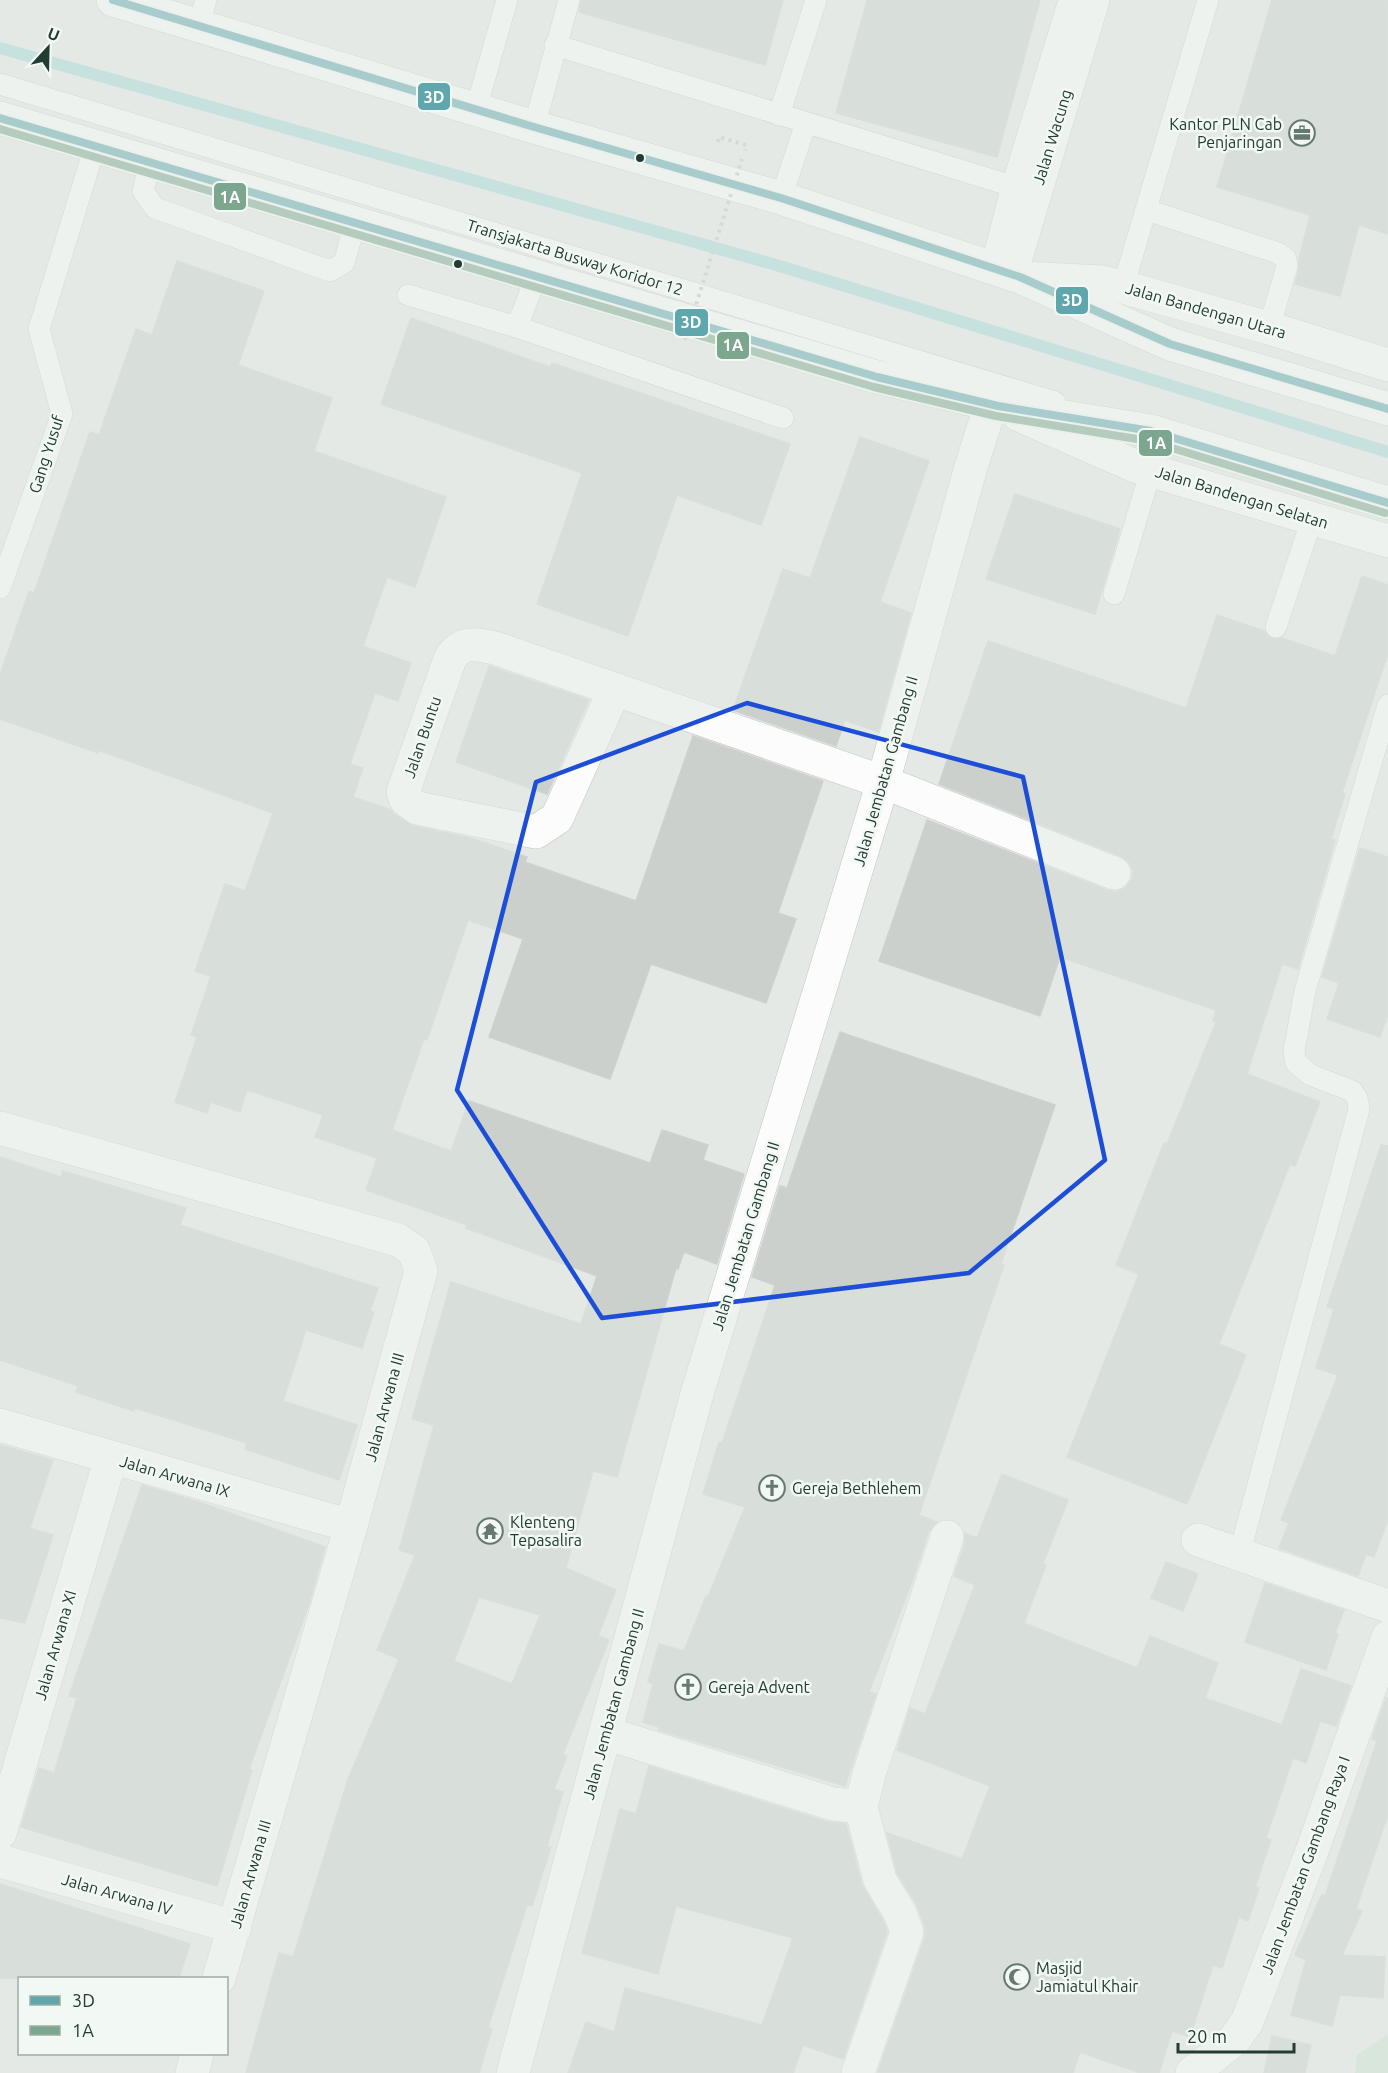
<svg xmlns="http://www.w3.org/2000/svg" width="1388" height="2073" viewBox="0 0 1388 2073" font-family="Ubuntu,sans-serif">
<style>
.green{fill:#cde2d1}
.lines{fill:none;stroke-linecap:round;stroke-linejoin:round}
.stream{stroke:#a5d7d7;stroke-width:12}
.building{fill:#cbd0cd;stroke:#cdd2cf;stroke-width:1.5;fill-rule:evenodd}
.service-casing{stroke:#c1c6c3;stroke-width:22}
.minor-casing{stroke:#c1c6c3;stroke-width:34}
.secondary-casing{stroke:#bfc7c3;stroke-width:34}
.path{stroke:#c1c9c4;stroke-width:4;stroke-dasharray:3 4.5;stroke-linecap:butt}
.service{stroke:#fbfcfb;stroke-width:21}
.minor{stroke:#fbfcfb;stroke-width:33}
.secondary{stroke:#fbfcfb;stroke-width:33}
.path-bridge{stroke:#c1c9c4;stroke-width:4;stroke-dasharray:3 4.5;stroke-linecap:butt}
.bus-1-casing{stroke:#f2f8f4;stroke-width:12}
.bus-2-casing{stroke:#f2f8f4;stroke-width:12}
.bus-1{stroke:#5fa7ac;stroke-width:8}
.bus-2{stroke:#7ca68d;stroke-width:8}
.marked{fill:none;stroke:#1d4ed8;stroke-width:4.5;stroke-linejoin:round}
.bus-dot{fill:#223c31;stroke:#f2f8f4;stroke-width:2}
.labels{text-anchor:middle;stroke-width:5;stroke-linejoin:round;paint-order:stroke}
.poi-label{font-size:16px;fill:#223c31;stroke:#f2f8f4;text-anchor:start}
.street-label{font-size:16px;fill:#223c31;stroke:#f2f8f4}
.line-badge{stroke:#f2f8f4;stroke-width:2}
.badge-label{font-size:16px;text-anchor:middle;font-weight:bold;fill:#fff}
</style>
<rect width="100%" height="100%" fill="#e4e9e6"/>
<!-- green -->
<path class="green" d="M 1388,2034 L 1388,2073 L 1355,2073 L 1357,2055 Z"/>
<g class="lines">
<!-- stream -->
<path class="stream" d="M 0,48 L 773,264 L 1388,452"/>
</g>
<!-- building -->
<g class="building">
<path d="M 581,0 L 783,0 L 765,65 L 579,12 Z"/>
<path d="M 867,0 L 1040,0 L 997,157 L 836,113 Z"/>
<path d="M 1272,0 L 1388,0 L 1388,234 L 1359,225 L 1340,296 L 1295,284 L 1299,269 L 1299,259 L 1310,215 L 1217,187 Z"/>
<path d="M 177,261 L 264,291 L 238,365 L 332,398 L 314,451 L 446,497 L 415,587 L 387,577 L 363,646 L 411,663 L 398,701 L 375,693 L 350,764 L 363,768 L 353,797 L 391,810 L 395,815 L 413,826 L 471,838 L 527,857 L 525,862 L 636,901 L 693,736 L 823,781 L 778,913 L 796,919 L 766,1003 L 651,964 L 610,1079 L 489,1037 L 523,939 L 468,920 L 427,1040 L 424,1039 L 392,1130 L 451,1151 L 469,1101 L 650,1163 L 662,1130 L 708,1145 L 703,1160 L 744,1174 L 717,1264 L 684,1252 L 678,1269 L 676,1268 L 617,1477 L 593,1471 L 566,1568 L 616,1590 L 598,1636 L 609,1640 L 563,1754 L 567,1756 L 554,1789 L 563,1792 L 547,1846 L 551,1847 L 532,1906 L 527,1905 L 488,2028 L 492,2029 L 479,2073 L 246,2073 L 279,1953 L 293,1957 L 348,1779 L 399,1659 L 377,1650 L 415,1555 L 399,1550 L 434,1425 L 412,1419 L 451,1282 L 581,1324 L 597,1276 L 466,1228 L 467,1225 L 366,1190 L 377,1158 L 315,1137 L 323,1115 L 247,1090 L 240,1112 L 211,1102 L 207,1113 L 175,1102 L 197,1037 L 191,1035 L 211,976 L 195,971 L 225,884 L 245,891 L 273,813 L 98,750 L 98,753 L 0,719 L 0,675 L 29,591 L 34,593 L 90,432 L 99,435 L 136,329 L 152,335 ZM 479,1597 L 540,1615 L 512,1684 L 454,1661 Z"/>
<path d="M 411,318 L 550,367 L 552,363 L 790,444 L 761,525 L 677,495 L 628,636 L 537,604 L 582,473 L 381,404 Z"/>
<path d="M 860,437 L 929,461 L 880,602 L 911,613 L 878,732 L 845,720 L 836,746 L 733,710 L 783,569 L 810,578 Z"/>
<path d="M 1015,494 L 1120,529 L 1095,614 L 986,579 Z"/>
<path d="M 1362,576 L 1388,585 L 1388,653 L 1342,793 L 1345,794 L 1331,839 L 1335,840 L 1298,969 L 1282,964 L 1247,1074 L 1320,1102 L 1295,1166 L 1290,1164 L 1219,1344 L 1246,1355 L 1187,1504 L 1067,1457 L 1139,1274 L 1116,1265 L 1164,1143 L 1167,1144 L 1216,1022 L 1213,1021 L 1216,1010 L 1060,957 L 1040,1016 L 879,961 L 927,820 L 1107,890 L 1116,892 L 1125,888 L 1132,879 L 1133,871 L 1129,862 L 1121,856 L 939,784 L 988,641 L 1186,708 L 1217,615 L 1264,631 L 1273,639 L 1282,638 L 1335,656 Z"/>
<path d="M 489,666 L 589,700 L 547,794 L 456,762 Z"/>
<path d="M 1360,848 L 1388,857 L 1388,1013 L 1380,1037 L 1327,1019 L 1339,983 L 1322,977 Z"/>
<path d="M 840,1032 L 1055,1105 L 1001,1264 L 1004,1265 L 919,1515 L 937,1522 L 929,1531 L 912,1582 L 869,1692 L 876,1694 L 845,1786 L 658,1730 L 659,1727 L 643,1722 L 653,1684 L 648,1682 L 659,1644 L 684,1651 L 706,1596 L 708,1597 L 745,1507 L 703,1494 L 719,1442 L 722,1443 L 775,1285 L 752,1277 L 780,1186 L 787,1188 Z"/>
<path d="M 1381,1145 L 1388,1146 L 1388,1520 L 1374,1557 L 1366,1554 L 1358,1576 L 1279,1548 L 1289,1523 L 1281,1520 L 1338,1375 L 1316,1368 L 1334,1309 L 1327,1307 Z"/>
<path d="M 0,1157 L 61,1177 L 63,1171 L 186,1208 L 180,1225 L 378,1288 L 370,1311 L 374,1312 L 362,1348 L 306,1330 L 283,1401 L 357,1425 L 339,1480 L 245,1449 L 247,1443 L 135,1408 L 134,1411 L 76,1392 L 78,1386 L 0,1360 Z"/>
<path d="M 0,1445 L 53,1460 L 30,1528 L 53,1535 L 25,1623 L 0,1618 Z"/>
<path d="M 1002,1474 L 1068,1500 L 1043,1564 L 1046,1565 L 1024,1623 L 1137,1668 L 1150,1636 L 1218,1663 L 1205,1698 L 1282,1725 L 1301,1669 L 1351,1686 L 1336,1726 L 1320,1721 L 1306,1763 L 1293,1758 L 1266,1838 L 1271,1840 L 1255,1887 L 1259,1888 L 1248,1921 L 1239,1917 L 1222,1968 L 1213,1965 L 1190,2037 L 1172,2031 L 1159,2073 L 1140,2073 L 1080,2052 L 1073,2073 L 878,2072 L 925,1937 L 925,1926 L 916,1903 L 897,1873 L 887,1833 L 962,1859 L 990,1786 L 897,1750 L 910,1708 L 925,1714 L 975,1585 L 954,1576 L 965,1543 L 965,1533 L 977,1538 Z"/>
<path d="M 142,1485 L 202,1503 L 325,1547 L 309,1604 L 249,1769 L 252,1770 L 217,1886 L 21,1827 L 39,1768 L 54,1773 L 77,1698 L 69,1696 Z"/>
<path d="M 1166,1562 L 1198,1574 L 1183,1611 L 1151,1598 Z"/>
<path d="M 1265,1583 L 1344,1610 L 1335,1633 L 1338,1634 L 1326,1670 L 1245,1642 Z"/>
<path d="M 1386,1698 L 1388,1698 L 1388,1814 L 1356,1909 L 1362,1911 L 1342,1955 L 1385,1957 L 1383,1998 L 1340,1995 L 1332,2026 L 1291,2015 L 1306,1960 L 1295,1955 L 1322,1894 L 1325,1896 L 1377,1741 L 1372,1739 Z"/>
<path d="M 649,1766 L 827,1822 L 846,1824 L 862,1885 L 883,1921 L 887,1932 L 843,2059 L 803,2045 L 793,2073 L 568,2073 L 586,2022 L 614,2032 L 625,1988 L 762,2025 L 793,1938 L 676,1906 L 658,1974 L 582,1953 L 620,1809 L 636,1814 Z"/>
<path d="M 0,1884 L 190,1944 L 179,1978 L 0,1978 Z"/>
<path d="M 1272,2036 L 1311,2045 L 1305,2073 L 1264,2073 Z"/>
</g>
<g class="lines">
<!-- service casing -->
<g class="service-casing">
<g id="service">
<path d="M 198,27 L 206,0"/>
<path d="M 555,45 L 1012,186"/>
<path d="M 0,84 L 1055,402"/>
<path d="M 476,109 L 507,0"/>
<path d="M 779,115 L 816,0"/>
<path d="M 534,127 L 569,0"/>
<path d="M 150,162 L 143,191 L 155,208 L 330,271 L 344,263 L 355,223"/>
<path d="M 781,198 L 806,123"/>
<path d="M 1147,210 L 1278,253 L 1286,259 L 1287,266 L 1269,328"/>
<path d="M 991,267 L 1012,186 L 1069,0"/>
<path d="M 1123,287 L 1208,0"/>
<path d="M 408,295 L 517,327 L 783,418"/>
<path d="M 517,327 L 536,277"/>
<path d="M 0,588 L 62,414 L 39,329 L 95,146"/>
<path d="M 1114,594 L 1151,470"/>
<path d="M 1276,627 L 1312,519"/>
<path d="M 1239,1555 L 1359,1109 L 1357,1098 L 1352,1091 L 1311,1075 L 1296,1063 L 1294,1051 L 1305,991 L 1388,705"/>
</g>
</g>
<!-- minor casing -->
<g class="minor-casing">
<g id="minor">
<path d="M 1011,274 L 1093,0"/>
<path d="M 1024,278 L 1102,282 L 1123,287 L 1269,328 L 1388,365"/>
<path d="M 1019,415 L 1135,466 L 1388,541"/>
<path d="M 615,689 L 557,818 L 536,832 L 417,808 L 406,800 L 403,792 L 450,659 C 461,640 476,644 495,648 L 883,782 L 1114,873"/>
<path d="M 0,1128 L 398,1240 L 414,1251 L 421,1271 L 351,1526 L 219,1978"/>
<path d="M 0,1425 L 351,1526"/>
<path d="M 1198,1540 L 1388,1606"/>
<path d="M 605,1733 L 833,1804 L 861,1807"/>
<path d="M 0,1833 L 111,1457"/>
<path d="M 0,1861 L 235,1927"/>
<path d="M 192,2073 L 197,2054"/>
<path d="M 513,2073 L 697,1394 L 883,782 L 971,467 L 991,404"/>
<path d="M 858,2073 L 907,1932 L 900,1913 L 880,1880 L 861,1807 L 869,1774 L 947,1537"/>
<path d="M 1192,2073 L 1234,2040 L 1247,2022 L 1312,1851 L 1388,1637"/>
</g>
</g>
<!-- secondary casing -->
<g class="secondary-casing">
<g id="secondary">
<path d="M 113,0 L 534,127 L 781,198 L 1020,277 L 1170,344 L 1388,409"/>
<path d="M 0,118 L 877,377 L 998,406 L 1151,431 L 1388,503"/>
</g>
</g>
<!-- path -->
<path class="path" d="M 718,142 L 719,137 L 746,145 L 745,150"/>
<!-- service -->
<use href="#service" class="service"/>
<!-- minor -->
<use href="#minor" class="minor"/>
<!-- secondary -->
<use href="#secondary" class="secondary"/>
<!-- path-bridge -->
<path class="path-bridge" d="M 685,340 L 742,159"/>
<!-- bus-1 casing -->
<g class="bus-1-casing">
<g id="bus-1">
<path d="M 113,0 L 534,127 L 781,198 L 1020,277 L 1170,344 L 1388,409"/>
<path d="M 0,118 L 877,377 L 998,406 L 1151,431 L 1388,503"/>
</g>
</g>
<!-- bus-2 casing -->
<g class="bus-2-casing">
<path id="bus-2" d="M 0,129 L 874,387 L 996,416 L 1149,441 L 1385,513"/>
</g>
<!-- bus-1 -->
<use href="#bus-1" class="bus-1"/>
<!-- bus-2 -->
<use href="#bus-2" class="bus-2"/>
</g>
<!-- marked area -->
<path d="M0 0H1388V2073H0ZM 747,703 L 1023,777 L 1105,1160 L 969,1273 L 602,1318 L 457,1090 L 536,782 Z" fill="#e4e9e6" fill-opacity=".55" fill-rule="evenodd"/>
<path class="marked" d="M 747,703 L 1023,777 L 1105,1160 L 969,1273 L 602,1318 L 457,1090 L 536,782 Z"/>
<!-- icons -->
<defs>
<g id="office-ring" transform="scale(1.35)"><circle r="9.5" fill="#f2f8f4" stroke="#667970" stroke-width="1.5"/><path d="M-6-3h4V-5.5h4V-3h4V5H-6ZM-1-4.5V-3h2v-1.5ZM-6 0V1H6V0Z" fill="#667970"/></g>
<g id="church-ring" transform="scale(1.35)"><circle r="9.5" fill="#f2f8f4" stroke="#667970" stroke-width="1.5"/><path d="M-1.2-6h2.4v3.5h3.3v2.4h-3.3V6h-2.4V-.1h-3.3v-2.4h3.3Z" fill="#667970"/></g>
<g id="temple-ring" transform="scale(1.35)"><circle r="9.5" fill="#f2f8f4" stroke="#667970" stroke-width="1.5"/><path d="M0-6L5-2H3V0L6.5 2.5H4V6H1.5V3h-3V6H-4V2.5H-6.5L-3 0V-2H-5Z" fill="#667970"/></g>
<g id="mosque-ring" transform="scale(1.35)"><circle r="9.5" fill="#f2f8f4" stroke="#667970" stroke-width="1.5"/><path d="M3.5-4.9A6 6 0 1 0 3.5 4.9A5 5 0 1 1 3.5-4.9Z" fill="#667970"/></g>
</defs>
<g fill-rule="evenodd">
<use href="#office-ring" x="1302" y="133"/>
<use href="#church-ring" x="772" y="1488"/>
<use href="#temple-ring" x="490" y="1531"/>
<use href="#church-ring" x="688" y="1687"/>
<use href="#mosque-ring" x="1017" y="1977"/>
</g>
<!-- markers -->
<g class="bus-dot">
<circle cx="640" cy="158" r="5"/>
<circle cx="458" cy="264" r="5"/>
</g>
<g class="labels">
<!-- poi labels -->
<g class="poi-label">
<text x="1282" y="130" text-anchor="end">Kantor PLN Cab<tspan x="1282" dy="18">Penjaringan</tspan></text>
<text x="792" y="1494">Gereja Bethlehem</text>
<text x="510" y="1528">Klenteng<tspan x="510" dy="18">Tepasalira</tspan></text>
<text x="708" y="1693">Gereja Advent</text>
<text x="1036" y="1974">Masjid<tspan x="1036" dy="18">Jamiatul Khair</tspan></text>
</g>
<!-- street labels -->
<g class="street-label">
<text transform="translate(1052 137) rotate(-73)" y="6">Jalan Wacung</text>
<text transform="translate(575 257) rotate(17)" y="6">Transjakarta Busway Koridor 12</text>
<text transform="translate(1206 310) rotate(16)" y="6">Jalan Bandengan Utara</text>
<text transform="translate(46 454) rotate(-72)" y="6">Gang Yusuf</text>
<text transform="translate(1242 497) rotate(17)" y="6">Jalan Bandengan Selatan</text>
<text transform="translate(422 737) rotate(-71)" y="6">Jalan Buntu</text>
<text transform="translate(885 771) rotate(-74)" y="6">Jalan Jembatan Gambang II</text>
<text transform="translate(745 1236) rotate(-73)" y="6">Jalan Jembatan Gambang II</text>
<text transform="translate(384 1407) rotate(-75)" y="6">Jalan Arwana III</text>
<text transform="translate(175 1476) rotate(16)" y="6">Jalan Arwana IX</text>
<text transform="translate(55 1645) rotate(-74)" y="6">Jalan Arwana XI</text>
<text transform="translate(613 1704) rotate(-75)" y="6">Jalan Jembatan Gambang II</text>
<text transform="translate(1305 1865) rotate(-70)" y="6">Jalan Jembatan Gambang Raya I</text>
<text transform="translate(250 1874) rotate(-74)" y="6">Jalan Arwana III</text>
<text transform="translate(117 1894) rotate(16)" y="6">Jalan Arwana IV</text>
</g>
</g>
<g class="line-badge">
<rect x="417" y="82" width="34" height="29" rx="6" fill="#5fa7ac"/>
<rect x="213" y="182" width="34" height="29" rx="6" fill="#7ca68d"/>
<rect x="1055" y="286" width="34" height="29" rx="6" fill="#5fa7ac"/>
<rect x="674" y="308" width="35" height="29" rx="6" fill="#5fa7ac"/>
<rect x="716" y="331" width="34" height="29" rx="6" fill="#7ca68d"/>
<rect x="1138" y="429" width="35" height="28" rx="6" fill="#7ca68d"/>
</g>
<g class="badge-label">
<text x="434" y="103">3D</text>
<text x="230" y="203">1A</text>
<text x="1072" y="306">3D</text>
<text x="691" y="328">3D</text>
<text x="733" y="351">1A</text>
<text x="1156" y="449">1A</text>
</g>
<!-- legend -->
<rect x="18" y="1977" width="210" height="78" fill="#f2f8f4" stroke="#9fada6" stroke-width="1.5"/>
<rect x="30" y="1996" width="30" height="9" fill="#5fa7ac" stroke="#9fada6" stroke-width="1.5"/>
<text x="72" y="2007" font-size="18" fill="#223c31">3D</text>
<rect x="30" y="2026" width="30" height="9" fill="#7ca68d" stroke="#9fada6" stroke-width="1.5"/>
<text x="72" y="2037" font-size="18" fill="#223c31">1A</text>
<!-- north arrow -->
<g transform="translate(48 48) rotate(22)" stroke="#f2f8f4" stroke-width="4.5" paint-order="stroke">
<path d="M0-4.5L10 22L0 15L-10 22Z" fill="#223c31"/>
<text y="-9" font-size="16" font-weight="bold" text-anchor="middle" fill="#223c31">U</text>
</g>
<!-- scale -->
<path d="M1178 2043v9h116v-9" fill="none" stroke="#223c31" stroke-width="3"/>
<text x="1187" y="2043" font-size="18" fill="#223c31" stroke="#f2f8f4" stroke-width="4.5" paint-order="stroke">20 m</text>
</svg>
